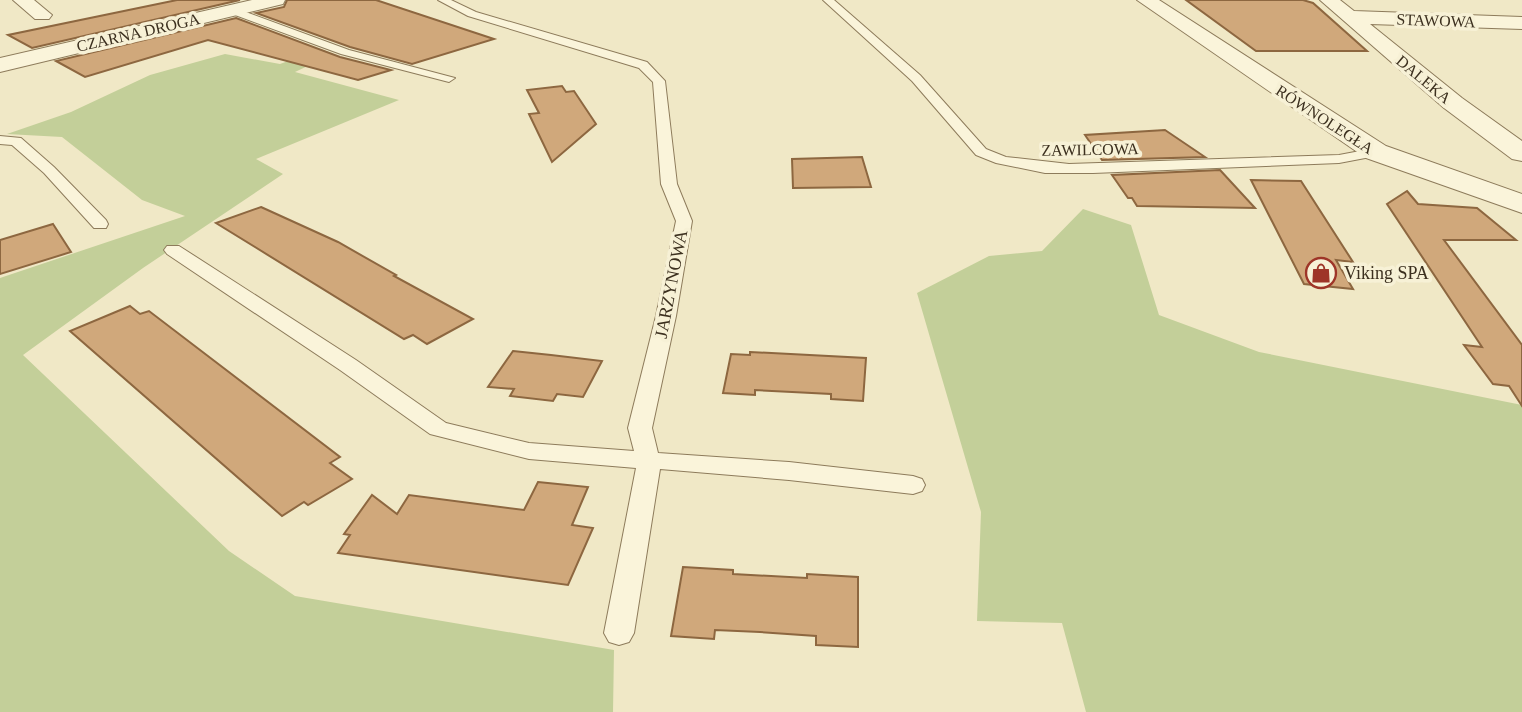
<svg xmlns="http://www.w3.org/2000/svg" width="1522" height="712" viewBox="0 0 1522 712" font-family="'Times New Roman',serif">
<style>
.green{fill:#c3cf99}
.building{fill:#d0a87b;stroke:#8d6740;stroke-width:2}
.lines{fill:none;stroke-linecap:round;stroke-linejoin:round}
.lane-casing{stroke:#8d7b5b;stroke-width:2}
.street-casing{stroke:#8d7b5b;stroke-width:2}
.lane{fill:#faf4da;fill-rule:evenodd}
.street{fill:#faf4da;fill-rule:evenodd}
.labels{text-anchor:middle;stroke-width:7;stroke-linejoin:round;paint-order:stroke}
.far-street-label{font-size:16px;fill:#3c301f;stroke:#f7f1d6}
.poi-label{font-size:18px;fill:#3c301f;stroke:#f7f1d6;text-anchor:start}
.street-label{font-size:18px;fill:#3c301f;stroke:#f7f1d6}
</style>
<rect width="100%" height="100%" fill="#f0e8c6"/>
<!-- green -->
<g class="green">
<path d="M 321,49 L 333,54 L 295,72 L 399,100 L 256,159 L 283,174 L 143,268 L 23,355 L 229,551 L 295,596 L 614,650 L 613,712 L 0,712 L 0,278 L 185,216 L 142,200 L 62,137 L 7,134 L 71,112 L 150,75 L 225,54 L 280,64 Z"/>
<path d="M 1083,209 L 1131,225 L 1159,315 L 1259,352 L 1522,405 L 1522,712 L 1086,712 L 1062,623 L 977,621 L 981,512 L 917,293 L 989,256 L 1042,251 Z"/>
</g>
<!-- building -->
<g class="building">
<path d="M 177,0 L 240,0 L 32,48 L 8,35 Z"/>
<path d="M 287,0 L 376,0 L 494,39 L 412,64 L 350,47 L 256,13 L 284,7 Z"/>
<path d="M 1186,0 L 1303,0 L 1313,3 L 1367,51 L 1256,51 Z"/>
<path d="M 236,18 L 340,57 L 391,70 L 358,80 L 208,40 L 85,77 L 56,61 Z"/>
<path d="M 562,86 L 566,92 L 574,91 L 596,124 L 552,162 L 529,114 L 539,113 L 527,90 Z"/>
<path d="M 1165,130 L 1205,157 L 1102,160 L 1085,135 Z"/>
<path d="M 862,157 L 871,187 L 793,188 L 792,159 Z"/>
<path d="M 1220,170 L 1255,208 L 1137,206 L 1132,198 L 1128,198 L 1112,175 Z"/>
<path d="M 1251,180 L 1301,181 L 1353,262 L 1336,260 L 1353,289 L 1304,284 Z"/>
<path d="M 1407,191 L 1418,204 L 1477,208 L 1516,240 L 1444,240 L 1522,345 L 1522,406 L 1509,386 L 1493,384 L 1464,345 L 1482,347 L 1387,204 Z"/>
<path d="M 261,207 L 338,242 L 396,275 L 394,276 L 473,319 L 427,344 L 413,335 L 404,339 L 216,223 Z"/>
<path d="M 53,224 L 71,252 L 0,274 L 0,240 Z"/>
<path d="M 130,306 L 140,314 L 149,311 L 340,457 L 330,463 L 352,479 L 308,505 L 304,502 L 282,516 L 70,331 Z"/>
<path d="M 513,351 L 551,355 L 602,361 L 583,397 L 557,394 L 553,401 L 510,396 L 514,389 L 488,387 Z"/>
<path d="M 750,352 L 866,358 L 863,401 L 831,399 L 831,394 L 792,392 L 755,390 L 755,395 L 723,393 L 731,354 L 750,355 Z"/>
<path d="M 538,482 L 588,487 L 572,525 L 593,528 L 568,585 L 338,553 L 350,535 L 344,534 L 372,495 L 397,514 L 409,495 L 524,510 Z"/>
<path d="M 683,567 L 733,570 L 733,574 L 807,578 L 807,574 L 858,577 L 858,647 L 816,645 L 816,636 L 760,632 L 715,630 L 714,639 L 671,636 Z"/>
</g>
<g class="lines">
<!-- lane casing -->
<g class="lane-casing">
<g id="lane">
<path d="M 438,0 L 451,0 L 476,12 L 647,62 L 665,81 L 677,184 L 692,221 L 676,316 L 652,428 L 658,453 L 789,462 L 913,476 L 922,479 L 925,485 L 922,491 L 913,494 L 789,480 L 660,469 L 634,633 L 629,642 L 619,645 L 609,642 L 604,633 L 636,468 L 529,459 L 430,434 L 340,370 L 167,254 L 164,250 L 167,246 L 179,246 L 356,360 L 446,423 L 529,443 L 634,451 L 628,428 L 656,316 L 676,221 L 661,184 L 653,82 L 639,68 L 468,16 Z"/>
<path d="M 823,0 L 834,0 L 920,75 L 986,149 L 1006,157 L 1069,164 L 1339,155 L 1376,148 L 1383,152 L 1381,155 L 1339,163 L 1093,173 L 1045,173 L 996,163 L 976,155 L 912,81 Z"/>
<path d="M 227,8 L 235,8 L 349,50 L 455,78 L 449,82 L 341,54 L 227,12 Z"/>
<path d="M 0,136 L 21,138 L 54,167 L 106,220 L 108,224 L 106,228 L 94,228 L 44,173 L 12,145 L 0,144 Z"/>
</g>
</g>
<!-- street casing -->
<g class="street-casing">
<g id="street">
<path d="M 13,0 L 34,0 L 52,15 L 49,19 L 35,19 Z"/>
<path d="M 252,0 L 285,0 L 283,4 L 0,72 L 0,58 Z"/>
<path d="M 1137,0 L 1159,0 L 1386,146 L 1522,194 L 1522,213 L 1366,158 Z"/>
<path d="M 1320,0 L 1340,0 L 1354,11 L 1522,17 L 1522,29 L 1370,24 L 1462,98 L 1522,141 L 1522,161 L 1512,159 L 1444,108 Z"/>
</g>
</g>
<!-- lane -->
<use href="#lane" class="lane"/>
<!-- street -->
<use href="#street" class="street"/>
</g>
<!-- icons -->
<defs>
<g id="shop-ring" transform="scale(1.575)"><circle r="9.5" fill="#f7f1d6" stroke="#9e3528" stroke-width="1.5"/><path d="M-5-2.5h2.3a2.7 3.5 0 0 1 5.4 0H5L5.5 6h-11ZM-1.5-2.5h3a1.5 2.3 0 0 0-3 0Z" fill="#9e3528"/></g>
</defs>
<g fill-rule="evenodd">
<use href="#shop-ring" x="1321" y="273"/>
</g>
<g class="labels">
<!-- far-street labels -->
<g class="far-street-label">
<text transform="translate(1436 20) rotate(2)" y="6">STAWOWA</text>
<text transform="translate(138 32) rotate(-13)" y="6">CZARNA DROGA</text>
<text transform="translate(1424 79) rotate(40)" y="6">DALEKA</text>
<text transform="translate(1325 119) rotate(33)" y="6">RÓWNOLEGŁA</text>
<text transform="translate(1090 149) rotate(-1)" y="6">ZAWILCOWA</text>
</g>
<!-- poi labels -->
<g class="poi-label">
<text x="1344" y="279">Viking SPA</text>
</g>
<!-- street labels -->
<g class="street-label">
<text transform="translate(671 284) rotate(-79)" y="6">JARZYNOWA</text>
</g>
</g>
</svg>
